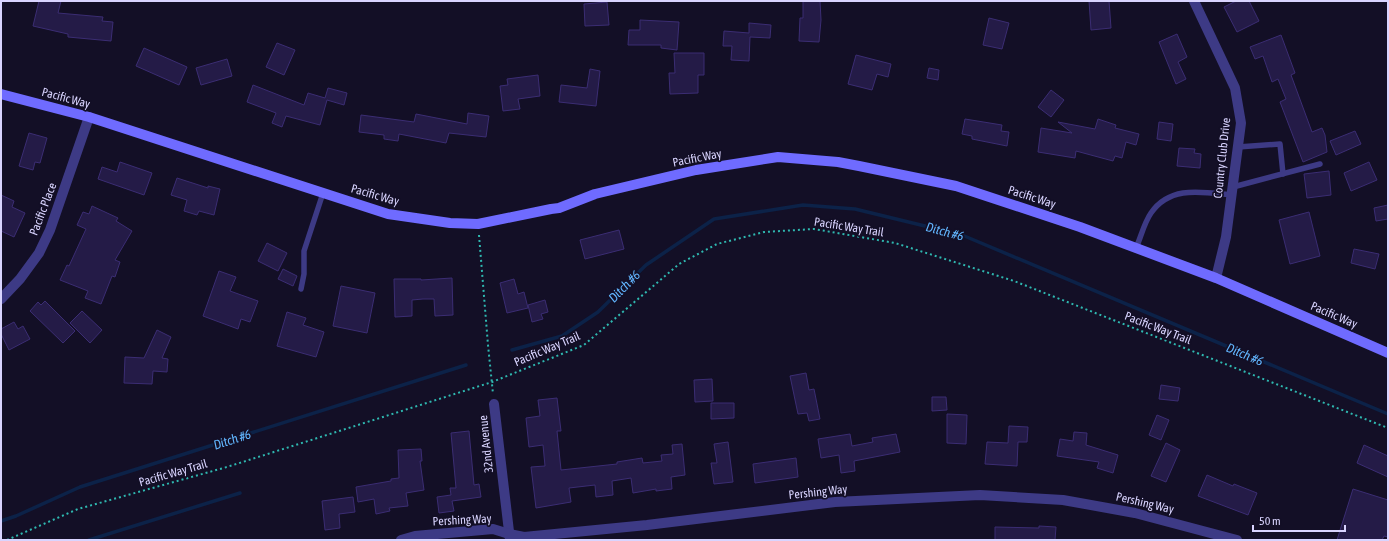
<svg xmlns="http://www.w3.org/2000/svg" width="1389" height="541" viewBox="0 0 1389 541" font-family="'Asap Condensed',sans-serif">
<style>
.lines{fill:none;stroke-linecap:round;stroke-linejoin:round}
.stream{stroke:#0c2248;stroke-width:3.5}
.building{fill:#241b47;stroke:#3b2d73}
.path{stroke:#2fb8b0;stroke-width:2;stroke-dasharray:2 3;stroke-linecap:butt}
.service{stroke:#3d3a85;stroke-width:5.5}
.minor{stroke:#3d3a85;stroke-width:10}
.secondary{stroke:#6f6bff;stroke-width:10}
.labels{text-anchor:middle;stroke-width:3.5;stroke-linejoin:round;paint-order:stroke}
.street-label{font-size:12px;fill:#d9d4ff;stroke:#130f26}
.water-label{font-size:13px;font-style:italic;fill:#62b6ff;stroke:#130f26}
</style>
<rect width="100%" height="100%" fill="#130f26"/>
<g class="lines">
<!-- stream -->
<g class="stream">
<path d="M 512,350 L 562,336 L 598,312 L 646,265 L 714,219 L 803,205 L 855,209 L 962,235 L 1388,414"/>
<path d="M 1,521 L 16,516 L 80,487 L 466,365"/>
<path d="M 89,540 L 240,493"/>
</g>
</g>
<!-- building -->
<g class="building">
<path d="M 39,1 L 61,1 L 58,13 L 103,17 L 102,21 L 113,22 L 111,41 L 68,37 L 68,34 L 33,26 Z"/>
<path d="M 803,1 L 820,1 L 821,20 L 819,42 L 799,41 L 800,18 L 803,18 Z"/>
<path d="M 1089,1 L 1109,1 L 1111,28 L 1091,30 Z"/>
<path d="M 1236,1 L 1249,1 L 1259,21 L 1237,32 L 1224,7 Z"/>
<path d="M 607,2 L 609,25 L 585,26 L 584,4 Z"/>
<path d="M 989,18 L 1009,23 L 1002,49 L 983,45 Z"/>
<path d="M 640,20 L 679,22 L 677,50 L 661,48 L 661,45 L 628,45 L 629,30 L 640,30 Z"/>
<path d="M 749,23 L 771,25 L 770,38 L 750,37 L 749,61 L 731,60 L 732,46 L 723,46 L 724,31 L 749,33 Z"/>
<path d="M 1177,34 L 1187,57 L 1178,62 L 1186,79 L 1176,84 L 1159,42 Z"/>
<path d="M 1281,35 L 1295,73 L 1291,75 L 1312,132 L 1322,128 L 1325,135 L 1327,152 L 1303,162 L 1280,102 L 1286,99 L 1278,79 L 1272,82 L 1263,56 L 1255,59 L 1250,47 Z"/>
<path d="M 277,43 L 295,50 L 284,75 L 266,67 Z"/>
<path d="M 144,48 L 187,67 L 179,85 L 136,66 Z"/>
<path d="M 674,53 L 704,53 L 704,75 L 698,75 L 698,93 L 670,94 L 669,73 L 675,73 Z"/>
<path d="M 856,55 L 891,64 L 888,77 L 877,74 L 872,90 L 848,84 Z"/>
<path d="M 227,59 L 232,76 L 201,85 L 196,68 Z"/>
<path d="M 929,68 L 939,70 L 938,80 L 927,78 Z"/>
<path d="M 590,69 L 600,71 L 596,106 L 559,102 L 561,85 L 587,88 Z"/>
<path d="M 538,75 L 540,96 L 518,99 L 520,109 L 503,111 L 500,86 L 508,85 L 507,79 Z"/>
<path d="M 253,85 L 304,105 L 308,93 L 325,98 L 328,88 L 347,93 L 344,105 L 327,100 L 320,125 L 286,116 L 282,127 L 272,123 L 276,113 L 247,102 Z"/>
<path d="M 1051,90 L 1064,100 L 1051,117 L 1038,107 Z"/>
<path d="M 468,113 L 489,116 L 486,137 L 449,133 L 446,143 L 399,134 L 398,141 L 384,139 L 384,135 L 359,132 L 361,115 L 414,122 L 416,114 L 467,124 Z"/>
<path d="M 965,119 L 1002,125 L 1001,131 L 1009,132 L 1007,146 L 972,139 L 972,136 L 962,134 Z"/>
<path d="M 1098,119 L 1116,125 L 1115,128 L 1139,134 L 1136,145 L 1126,142 L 1122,158 L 1115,156 L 1113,161 L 1076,151 L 1075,158 L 1038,152 L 1041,128 L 1072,133 L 1058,122 L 1095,129 Z"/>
<path d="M 1159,122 L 1173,124 L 1171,141 L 1157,139 Z"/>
<path d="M 1355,131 L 1361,144 L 1336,155 L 1330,141 Z"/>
<path d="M 29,133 L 47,138 L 40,163 L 35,162 L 33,170 L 19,166 Z"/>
<path d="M 1179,148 L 1195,149 L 1194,153 L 1201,154 L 1200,168 L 1177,166 Z"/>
<path d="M 120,162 L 152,173 L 144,195 L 98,179 L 102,167 L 117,172 Z"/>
<path d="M 1369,162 L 1377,180 L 1351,191 L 1344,173 Z"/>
<path d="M 1329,171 L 1331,195 L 1307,198 L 1304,174 Z"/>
<path d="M 177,178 L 208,188 L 208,186 L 220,189 L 214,215 L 199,211 L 197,215 L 184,211 L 187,200 L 171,195 Z"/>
<path d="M 1,195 L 14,201 L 12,207 L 25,213 L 14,237 L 1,231 Z"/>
<path d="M 1388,205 L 1388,219 L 1376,221 L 1374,208 Z"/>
<path d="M 92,206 L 118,218 L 116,221 L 132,231 L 115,260 L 120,262 L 115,277 L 112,276 L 101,304 L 85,298 L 88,291 L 60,280 L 67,265 L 69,266 L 86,229 L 77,225 L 83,212 L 89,214 Z"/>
<path d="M 1309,212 L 1320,256 L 1290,264 L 1279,220 Z"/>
<path d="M 619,230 L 624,249 L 585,259 L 580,240 Z"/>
<path d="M 267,243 L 287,253 L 278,271 L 258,261 Z"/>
<path d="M 1354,249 L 1379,254 L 1375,269 L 1351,263 Z"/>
<path d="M 283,269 L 297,276 L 293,286 L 278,279 Z"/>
<path d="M 219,271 L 236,277 L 230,291 L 258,301 L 250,322 L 241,319 L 238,329 L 203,316 Z"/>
<path d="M 452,278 L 453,315 L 435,316 L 434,299 L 423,299 L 412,300 L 412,316 L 395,317 L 394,279 L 421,279 L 421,280 Z"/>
<path d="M 514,279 L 518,294 L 524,292 L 528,308 L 507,313 L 500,283 Z"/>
<path d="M 341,286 L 375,293 L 367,333 L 333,326 Z"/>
<path d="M 545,300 L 548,312 L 541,314 L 543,319 L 532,322 L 528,305 Z"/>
<path d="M 45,301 L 75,331 L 63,343 L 30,311 L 38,302 L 41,305 Z"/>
<path d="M 82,311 L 102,330 L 90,343 L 70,323 Z"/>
<path d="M 287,312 L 306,318 L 303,325 L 324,332 L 316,357 L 277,346 Z"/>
<path d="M 14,322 L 18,329 L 23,326 L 30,339 L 9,350 L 1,334 L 1,329 Z"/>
<path d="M 157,330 L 171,337 L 162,358 L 168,359 L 167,372 L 153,371 L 152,384 L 124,383 L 125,357 L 144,358 Z"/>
<path d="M 806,373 L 809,390 L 814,389 L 820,419 L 809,421 L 807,413 L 798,414 L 790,376 Z"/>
<path d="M 712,379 L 713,401 L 695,402 L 694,380 Z"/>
<path d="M 1161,385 L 1180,388 L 1178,401 L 1159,399 Z"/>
<path d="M 932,397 L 946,397 L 947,410 L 932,411 Z"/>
<path d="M 557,398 L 561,431 L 557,431 L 561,470 L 617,464 L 617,462 L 642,458 L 643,463 L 662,461 L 661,455 L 673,454 L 672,445 L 682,444 L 685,475 L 671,477 L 672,489 L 656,491 L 656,489 L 633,493 L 631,478 L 612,481 L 613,495 L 596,497 L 595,485 L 569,488 L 571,502 L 536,508 L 531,467 L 545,466 L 543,445 L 529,447 L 526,418 L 540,416 L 538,400 Z"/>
<path d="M 711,403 L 734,403 L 734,418 L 711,419 Z"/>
<path d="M 947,414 L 967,415 L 966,444 L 947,443 Z"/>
<path d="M 1157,415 L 1169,420 L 1161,440 L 1149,435 Z"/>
<path d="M 1009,426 L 1028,427 L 1027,442 L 1018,442 L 1017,466 L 985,464 L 987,442 L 1008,443 Z"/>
<path d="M 469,431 L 474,485 L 479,484 L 481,497 L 452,501 L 454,511 L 439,513 L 437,497 L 451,495 L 450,488 L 456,488 L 451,433 Z"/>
<path d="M 1074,432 L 1087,433 L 1086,445 L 1118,455 L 1113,473 L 1097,468 L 1099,462 L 1057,456 L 1060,439 L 1073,441 Z"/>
<path d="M 850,434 L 852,446 L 873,442 L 872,438 L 896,434 L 900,452 L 854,461 L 855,471 L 841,473 L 839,455 L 821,458 L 818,439 Z"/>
<path d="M 728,442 L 733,482 L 714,484 L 711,463 L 717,463 L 714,444 Z"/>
<path d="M 1166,443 L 1180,450 L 1166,482 L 1151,476 Z"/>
<path d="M 1364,445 L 1388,456 L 1388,477 L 1357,463 Z"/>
<path d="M 421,449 L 422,461 L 420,461 L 424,490 L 406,493 L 408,506 L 389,508 L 390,511 L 376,514 L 374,499 L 358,502 L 356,487 L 391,481 L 391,479 L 399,478 L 398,450 Z"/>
<path d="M 796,458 L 798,477 L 755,483 L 753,464 Z"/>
<path d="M 1207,475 L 1233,486 L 1234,484 L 1257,493 L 1248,515 L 1198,496 Z"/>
<path d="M 1353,489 L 1388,500 L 1388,537 L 1384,536 L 1382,540 L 1337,540 Z"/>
<path d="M 353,497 L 355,512 L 339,514 L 340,528 L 325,530 L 322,501 Z"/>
<path d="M 1039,526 L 1056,527 L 1055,540 L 995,540 L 995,527 L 1039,528 Z"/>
</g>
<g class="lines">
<!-- path -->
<g class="path">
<path d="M 479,235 L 488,345 L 493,394"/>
<path d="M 7,540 L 78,509 L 227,467 L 492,382 L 584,345 L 679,264 L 717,244 L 764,232 L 814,229 L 895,243 L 1014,281 L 1388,428"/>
</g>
<!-- service -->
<g class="service">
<path d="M 1238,147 L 1280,144 L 1283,174"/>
<path d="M 1233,187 L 1320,164"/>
<path d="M 1136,248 C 1141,237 1144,223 1151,213 C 1170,185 1202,192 1232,195"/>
<path d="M 301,289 L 304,274 L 304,251 L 323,193"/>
</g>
<!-- minor -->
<g class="minor">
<path d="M 1194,1 L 1235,88 L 1241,123 L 1226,237 L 1216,278"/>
<path d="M 1,299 L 20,279 L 39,253 L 50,230 L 89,117"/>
<path d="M 494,404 L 510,540"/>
<path d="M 401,540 L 415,536 L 493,529 L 509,534 L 524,537 L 647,525 L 835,502 L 980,495 L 1063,500 L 1135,513 L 1237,540"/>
</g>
<!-- secondary -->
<path class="secondary" d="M 1,94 L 89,117 L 388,214 L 450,223 L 478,224 L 551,209 L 559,208 L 595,194 L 696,170 L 778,157 L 838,162 L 859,166 L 956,186 L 1080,227 L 1216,278 L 1388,353"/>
</g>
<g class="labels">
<!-- street labels -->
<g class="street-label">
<text transform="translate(66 98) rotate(15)" y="4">Pacific Way</text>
<text transform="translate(697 158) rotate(-11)" y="4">Pacific Way</text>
<text transform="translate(1222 158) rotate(-84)" y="4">Country Club Drive</text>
<text transform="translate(375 195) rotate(16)" y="4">Pacific Way</text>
<text transform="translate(1032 197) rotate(18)" y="4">Pacific Way</text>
<text transform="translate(43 209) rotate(-69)" y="4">Pacific Place</text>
<text transform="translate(849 227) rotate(9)" y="4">Pacific Way Trail</text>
<text transform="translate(1334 315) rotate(23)" y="4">Pacific Way</text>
<text transform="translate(1158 328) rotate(21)" y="4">Pacific Way Trail</text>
<text transform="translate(547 349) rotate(-23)" y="4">Pacific Way Trail</text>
<text transform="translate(486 444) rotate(-96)" y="4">32nd Avenue</text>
<text transform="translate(173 473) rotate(-16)" y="4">Pacific Way Trail</text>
<text transform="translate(818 492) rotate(-6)" y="4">Pershing Way</text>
<text transform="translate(1145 503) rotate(13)" y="4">Pershing Way</text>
<text transform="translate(462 520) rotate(-3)" y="4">Pershing Way</text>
</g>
<!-- water labels -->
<g class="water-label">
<text transform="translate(945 231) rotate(15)" y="5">Ditch #6</text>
<text transform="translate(624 286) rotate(-45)" y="5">Ditch #6</text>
<text transform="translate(1245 354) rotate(23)" y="5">Ditch #6</text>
<text transform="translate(232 439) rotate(-18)" y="5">Ditch #6</text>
</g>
</g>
<!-- border -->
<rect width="1389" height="541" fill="none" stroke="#d9d4ff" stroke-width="4"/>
<!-- scale -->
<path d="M1253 525v6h92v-6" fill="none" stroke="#d9d4ff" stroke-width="2"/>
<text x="1259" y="525" font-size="12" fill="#d9d4ff" stroke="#130f26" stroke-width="3" paint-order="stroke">50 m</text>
</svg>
